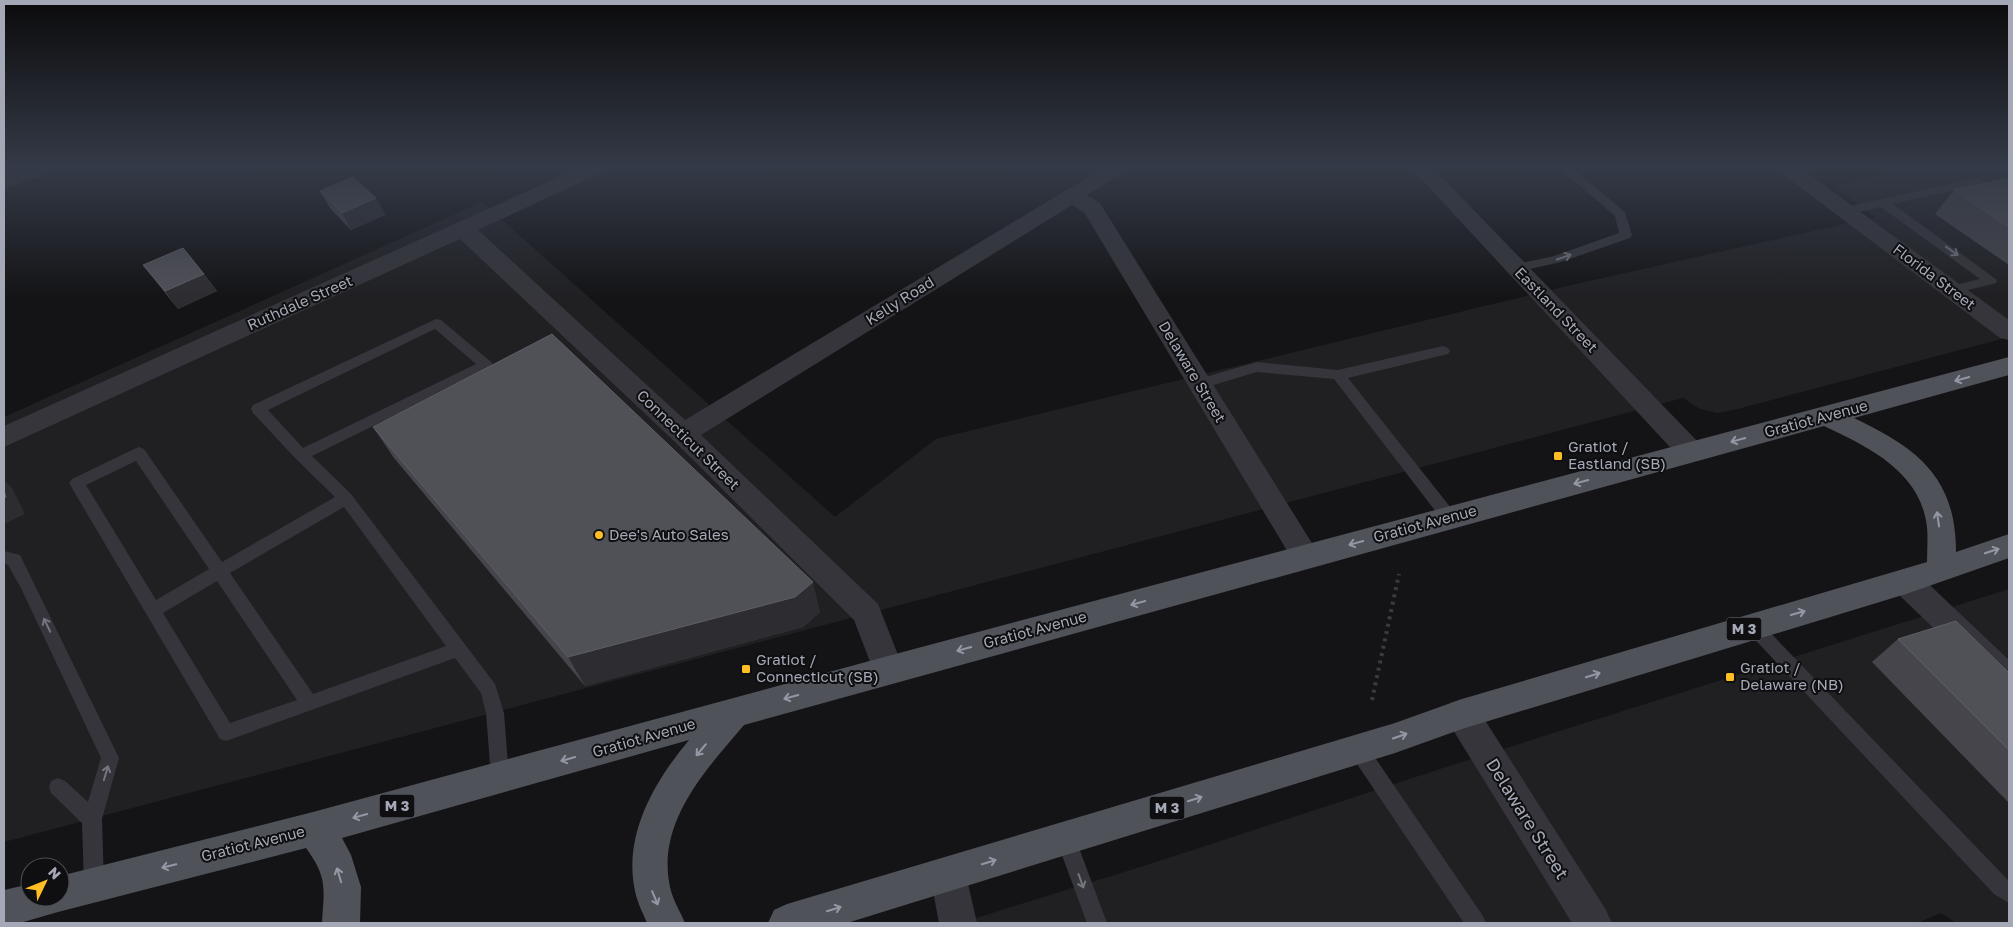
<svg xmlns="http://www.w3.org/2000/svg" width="2013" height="927" viewBox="0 0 2013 927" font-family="'Golos Text',sans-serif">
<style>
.built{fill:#202023}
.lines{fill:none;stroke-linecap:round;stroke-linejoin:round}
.path{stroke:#3a3c42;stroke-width:4;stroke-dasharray:3 4.5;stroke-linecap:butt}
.service{fill:#35353b;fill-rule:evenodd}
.minor{fill:#35353b;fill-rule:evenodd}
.primary{fill:#50525a;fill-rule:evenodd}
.wall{fill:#45454b}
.shaded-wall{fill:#2d2d31}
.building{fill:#505057;stroke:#5d5e66}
.oneway{stroke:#73757f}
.oneway2{stroke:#9498a4}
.poi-dot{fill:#febe24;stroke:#0f0f11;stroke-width:2}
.labels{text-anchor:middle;stroke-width:4;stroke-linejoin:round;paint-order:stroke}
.shield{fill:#0f0f11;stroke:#787b85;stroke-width:1}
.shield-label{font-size:14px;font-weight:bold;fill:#a5a9b7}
.street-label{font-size:15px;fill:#a5a9b7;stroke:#0f0f11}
.poi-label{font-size:15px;fill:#a5a9b7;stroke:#0f0f11;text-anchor:start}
.near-street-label{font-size:18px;fill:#a5a9b7;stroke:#0f0f11}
</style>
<rect width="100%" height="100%" fill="#141416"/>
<!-- built -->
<g class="built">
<path d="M 1913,168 L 2009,168 L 2009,337 L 1734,410 L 1717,413 L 1700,409 L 1683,398 L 4,842 L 4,417 L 482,202 L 835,517 L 936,439 L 1567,286 L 1876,217 L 1834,186 Z"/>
<path d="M 2009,589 L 2009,923 L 1956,923 L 1941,913 L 1917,923 L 960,923 L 1150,864 L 1446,767 Z"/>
</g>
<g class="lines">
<!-- path -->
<path class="path" d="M 1372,700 L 1399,574"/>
<!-- service -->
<g class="service">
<path d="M 1559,168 L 1572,168 L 1625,212 L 1632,235 L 1630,238 L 1561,262 L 1516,272 L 1512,271 L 1510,268 L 1512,265 L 1554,256 L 1619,233 L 1615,216 Z"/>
<path d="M 1977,178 L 2009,197 L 2009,206 L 1975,185 L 1893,204 L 1997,280 L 1996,283 L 1952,294 L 1947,293 L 1946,290 L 1947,287 L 1980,279 L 1881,207 L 1846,215 L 1840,211 L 1846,207 Z"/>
<path d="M 436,319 L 441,320 L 491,362 L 493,365 L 491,368 L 312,456 L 351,494 L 495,684 L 504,713 L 509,777 L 507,783 L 500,786 L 493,783 L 491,777 L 486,713 L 481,693 L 455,658 L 226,741 L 220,739 L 69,483 L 72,479 L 134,449 L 139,447 L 144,449 L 222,562 L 335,497 L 296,459 L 253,413 L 251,409 L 253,405 ZM 435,329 L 476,364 L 303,448 L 268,410 ZM 136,461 L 209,569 L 156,600 L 86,485 ZM 344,507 L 446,646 L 313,694 L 230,573 ZM 217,581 L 297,700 L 230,723 L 163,613 Z"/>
<path d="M 1443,346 L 1448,348 L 1450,351 L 1448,354 L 1348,378 L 1455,513 L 1457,517 L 1455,521 L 1449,523 L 1443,521 L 1334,379 L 1257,372 L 1200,389 L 1195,388 L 1193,384 L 1195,380 L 1257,362 L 1338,370 Z"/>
<path d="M 4,551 L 20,555 L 119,758 L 102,819 L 104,885 L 101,892 L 94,895 L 87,892 L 84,885 L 82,823 L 51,793 L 49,787 L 51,781 L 58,778 L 65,781 L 88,802 L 101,758 L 21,588 L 8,565 L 4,563 Z"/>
<path d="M 1753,619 L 1759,621 L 2009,881 L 2009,903 L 1994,894 L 1747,631 L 1745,626 L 1747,621 Z"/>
<path d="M 1358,740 L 1365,743 L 1483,916 L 1486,923 L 1464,923 L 1351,755 L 1349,749 L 1351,743 Z"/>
<path d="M 1066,829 L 1073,832 L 1107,923 L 1087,923 L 1056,839 L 1059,832 Z"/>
</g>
<!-- minor -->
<g class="minor">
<path d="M 579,168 L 607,168 L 603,172 L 478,230 L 685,420 L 1103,168 L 1127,168 L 1124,172 L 1087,195 L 1100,203 L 1103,208 L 1315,548 L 1320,556 L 1315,564 L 1305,568 L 1295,564 L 1084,212 L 1072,205 L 701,435 L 878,604 L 904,670 L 899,680 L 888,684 L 877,680 L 854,620 L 674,441 L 460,239 L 4,447 L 4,426 Z"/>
<path d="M 1411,168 L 1433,168 L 1701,445 L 1705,452 L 1701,459 L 1691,462 L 1681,459 Z"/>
<path d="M 1777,168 L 1800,168 L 2009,320 L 2009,340 L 2000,338 L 1780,172 Z"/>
<path d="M 1906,570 L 1917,573 L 2009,660 L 2009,694 L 1998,690 L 1895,591 L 1891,582 L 1895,573 Z"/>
<path d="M 1462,699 L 1474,703 L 1606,910 L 1612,923 L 1572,923 L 1450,725 L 1446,714 L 1450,703 Z"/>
<path d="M 948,857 L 961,862 L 966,875 L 977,923 L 939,923 L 930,875 L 935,862 Z"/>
</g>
<!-- primary -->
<path class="primary" d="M 2009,357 L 2009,375 L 1854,418 C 1917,448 1956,477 1956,552 L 2009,534 L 2009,558 L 1906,594 L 1462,729 L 1395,753 L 847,923 L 768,923 L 774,910 L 787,904 L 1395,723 L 1462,699 L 1927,562 C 1927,547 1929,531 1925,516 C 1914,468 1864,445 1824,426 L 744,725 C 704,772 654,825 671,891 C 674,902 681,913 685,923 L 647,923 C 643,913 637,902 635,891 C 623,835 654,782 689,740 L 342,838 L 351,855 L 361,887 L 360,923 L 322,923 C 324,888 328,878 306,848 L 58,912 L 20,923 L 4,923 L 4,890 L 30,884 L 30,897 L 60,897 L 60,876 L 313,812 L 888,656 Z"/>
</g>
<!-- wall -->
<g class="wall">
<path d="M 2009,178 L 2009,265 L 1935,214 L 1954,190 Z"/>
<path d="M 320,191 L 376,198 L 385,215 L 351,230 L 330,208 Z"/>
<path d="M 143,265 L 204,274 L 217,291 L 178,309 Z"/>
<path d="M 373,427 L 820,612 L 803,627 L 585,686 L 394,458 Z"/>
<path d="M 1898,639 L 2009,673 L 2009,803 L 1872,662 Z"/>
</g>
<!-- shaded-wall -->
<g class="shaded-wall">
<path d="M 4,168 L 39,168 L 44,175 L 4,189 Z"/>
<path d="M 376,198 L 385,215 L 351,230 L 342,213 Z"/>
<path d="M 204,274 L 217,291 L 178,309 L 165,291 Z"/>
<path d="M 4,480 L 12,488 L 25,514 L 4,524 Z"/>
<path d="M 813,582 L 820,612 L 803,627 L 585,686 L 568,657 Z"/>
</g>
<!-- building -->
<g class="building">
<path d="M 353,177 L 376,198 L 342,213 L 320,191 Z"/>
<path d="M 2009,178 L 2009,227 L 1954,190 Z"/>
<path d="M 183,248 L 204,274 L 165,291 L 143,265 Z"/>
<path d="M 552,334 L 813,582 L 795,597 L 568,657 L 373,427 Z"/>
<path d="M 4,491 L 6,497 L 4,498 Z"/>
<path d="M 1956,621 L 2009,673 L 2009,750 L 1898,639 Z"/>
</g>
<!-- one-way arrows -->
<defs><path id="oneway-shaft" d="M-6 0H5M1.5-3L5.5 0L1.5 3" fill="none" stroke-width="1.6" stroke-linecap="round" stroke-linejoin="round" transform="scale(1.25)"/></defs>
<g class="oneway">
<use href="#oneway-shaft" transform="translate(1952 251) rotate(36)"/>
<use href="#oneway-shaft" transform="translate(1564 257) rotate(-19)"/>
<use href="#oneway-shaft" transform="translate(47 625) rotate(-116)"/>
<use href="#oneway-shaft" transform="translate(106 773) rotate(-73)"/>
<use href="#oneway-shaft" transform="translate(1081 881) rotate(70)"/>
</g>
<g class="oneway2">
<use href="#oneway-shaft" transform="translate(1962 379) rotate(165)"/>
<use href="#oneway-shaft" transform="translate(1738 440) rotate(165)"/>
<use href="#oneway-shaft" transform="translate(1581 482) rotate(165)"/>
<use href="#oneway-shaft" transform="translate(1938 519) rotate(-98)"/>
<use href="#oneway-shaft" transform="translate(1356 543) rotate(165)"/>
<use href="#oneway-shaft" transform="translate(1992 551) rotate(-18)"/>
<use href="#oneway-shaft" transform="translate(1138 603) rotate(165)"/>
<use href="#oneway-shaft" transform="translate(1798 613) rotate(-16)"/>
<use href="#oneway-shaft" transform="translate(964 649) rotate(165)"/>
<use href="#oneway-shaft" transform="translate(1593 675) rotate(-17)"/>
<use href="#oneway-shaft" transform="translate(791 697) rotate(165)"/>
<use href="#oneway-shaft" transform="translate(1400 736) rotate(-19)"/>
<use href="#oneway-shaft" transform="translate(701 750) rotate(130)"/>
<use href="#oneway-shaft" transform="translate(568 759) rotate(164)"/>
<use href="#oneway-shaft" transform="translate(1195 799) rotate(-17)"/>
<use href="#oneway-shaft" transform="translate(360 816) rotate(165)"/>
<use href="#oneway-shaft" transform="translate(989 862) rotate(-17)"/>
<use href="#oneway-shaft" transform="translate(169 866) rotate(166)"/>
<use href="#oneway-shaft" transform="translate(339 875) rotate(-107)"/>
<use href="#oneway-shaft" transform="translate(655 898) rotate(67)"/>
<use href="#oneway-shaft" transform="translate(834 909) rotate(-17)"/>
</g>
<!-- sky -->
<linearGradient id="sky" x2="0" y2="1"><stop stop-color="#0b0b0c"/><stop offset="0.56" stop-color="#343a47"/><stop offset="1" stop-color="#343a47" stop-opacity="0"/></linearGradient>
<rect width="2013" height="298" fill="url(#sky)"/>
<!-- markers -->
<g class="poi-dot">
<rect x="1553" y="451" width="10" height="10" rx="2.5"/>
<circle cx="599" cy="535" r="5"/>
<rect x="741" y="664" width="10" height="10" rx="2.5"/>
<rect x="1725" y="672" width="10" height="10" rx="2.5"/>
</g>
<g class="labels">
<!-- shield labels -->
<g class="shield">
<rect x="1726.5" y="617.5" width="35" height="23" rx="4"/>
<rect x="379.5" y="794.5" width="35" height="23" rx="4"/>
<rect x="1149.5" y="796.5" width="35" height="23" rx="4"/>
</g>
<g class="shield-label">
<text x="1744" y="634">M 3</text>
<text x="397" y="811">M 3</text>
<text x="1167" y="813">M 3</text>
</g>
<!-- street labels -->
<g class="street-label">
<text transform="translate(1934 277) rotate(37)" y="5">Florida Street</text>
<text transform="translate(900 301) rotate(-32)" y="5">Kelly Road</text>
<text transform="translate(300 303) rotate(-24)" y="5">Ruthdale Street</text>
<text transform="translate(1556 310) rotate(46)" y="5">Eastland Street</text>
<text transform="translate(1192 372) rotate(59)" y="5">Delaware Street</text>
<text transform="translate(1816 419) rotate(-15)" y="5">Gratiot Avenue</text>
<text transform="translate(688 440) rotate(44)" y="5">Connecticut Street</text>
<text transform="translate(1425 524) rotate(-15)" y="5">Gratiot Avenue</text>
<text transform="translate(1035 630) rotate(-15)" y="5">Gratiot Avenue</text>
<text transform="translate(644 738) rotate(-16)" y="5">Gratiot Avenue</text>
<text transform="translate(253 844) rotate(-14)" y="5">Gratiot Avenue</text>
</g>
<!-- poi labels -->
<g class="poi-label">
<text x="1568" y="452">Gratiot /<tspan x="1568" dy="17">Eastland (SB)</tspan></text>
<text x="609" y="540">Dee's Auto Sales</text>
<text x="756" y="665">Gratiot /<tspan x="756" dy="17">Connecticut (SB)</tspan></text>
<text x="1740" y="673">Gratiot /<tspan x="1740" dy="17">Delaware (NB)</tspan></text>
</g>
<!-- near-street labels -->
<g class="near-street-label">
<text transform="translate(1527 819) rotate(58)" y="6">Delaware Street</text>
</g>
</g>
<!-- border -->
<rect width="2013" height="927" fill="none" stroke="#a5a9b7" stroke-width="10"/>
<!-- north arrow -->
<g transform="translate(45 882) rotate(47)"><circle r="24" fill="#0f0f11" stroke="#4b4d53"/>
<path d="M0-4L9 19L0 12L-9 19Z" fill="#febe24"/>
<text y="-8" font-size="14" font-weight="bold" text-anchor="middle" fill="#a5a9b7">N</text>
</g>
</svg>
